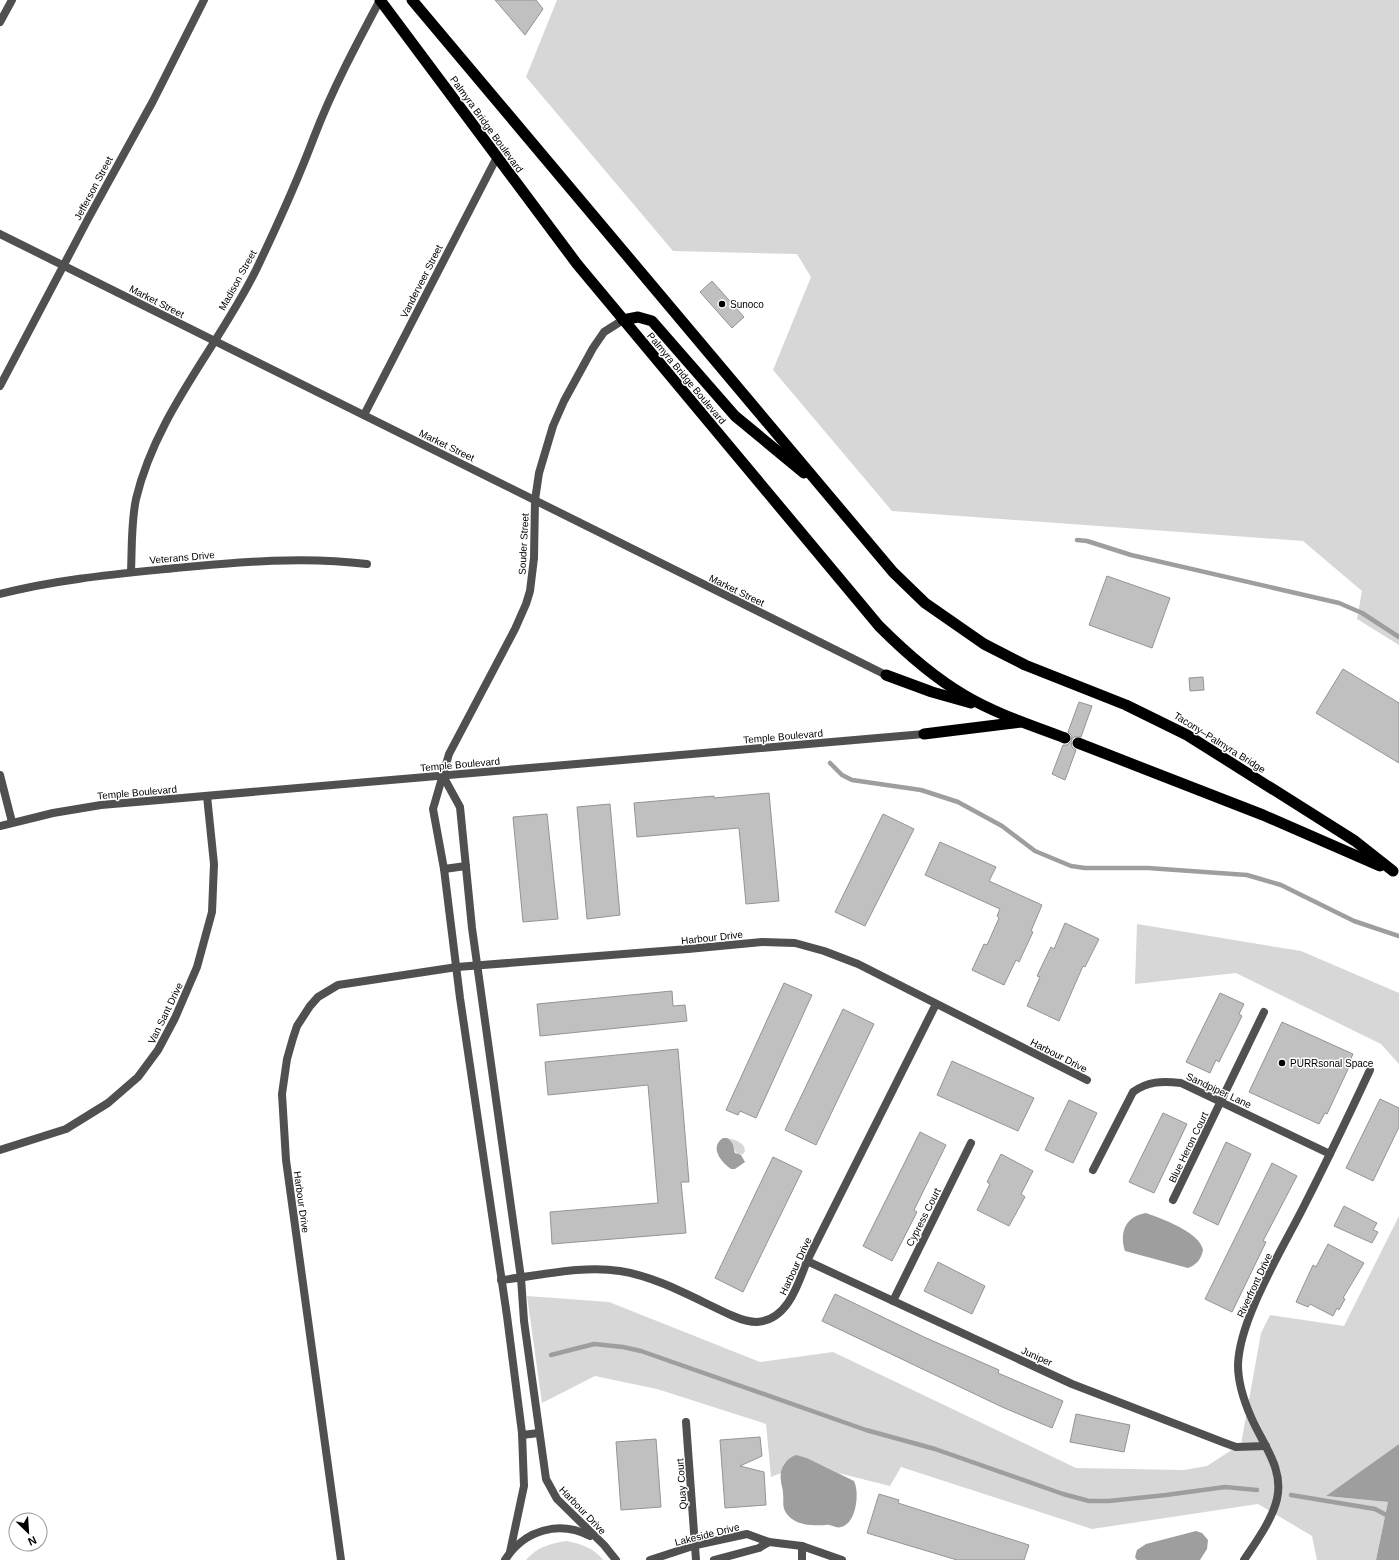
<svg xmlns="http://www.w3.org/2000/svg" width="1399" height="1560" viewBox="0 0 1399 1560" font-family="Helvetica,sans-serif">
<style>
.green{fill:#d7d7d7}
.water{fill:#9e9e9e}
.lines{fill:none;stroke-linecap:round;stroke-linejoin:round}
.stream{stroke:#9e9e9e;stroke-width:4.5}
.building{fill:#c0c0c0;stroke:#949494}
.minor{stroke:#505050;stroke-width:8}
.tertiary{stroke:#505050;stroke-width:8}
.trunk{stroke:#000;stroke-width:11}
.poi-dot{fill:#000;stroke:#fff;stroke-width:1.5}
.labels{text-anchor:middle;stroke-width:3;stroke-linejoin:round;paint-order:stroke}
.street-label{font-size:10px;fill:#000;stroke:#fff}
.poi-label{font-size:10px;fill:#000;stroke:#fff;text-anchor:start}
</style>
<rect width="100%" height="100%" fill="#fff"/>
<!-- green -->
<g class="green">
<path d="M 557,0 L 1399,0 L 1399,645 L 1357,619 L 1362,591 L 1303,541 L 892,511 L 773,370 L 811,277 L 797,254 L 673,251 L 526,77 Z"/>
<path d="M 1137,924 L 1301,951 L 1399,993 L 1399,1064 L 1381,1044 L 1236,973 L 1135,984 Z"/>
<path d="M 727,1138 C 735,1140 745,1142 745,1151 L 743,1154 L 738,1155 Z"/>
<path d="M 1399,1216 L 1399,1444 L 1326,1496 L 1388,1502 L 1376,1560 L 1317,1560 L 1312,1536 L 1258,1504 L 1092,1529 L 901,1467 L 890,1486 L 838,1473 L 807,1458 L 795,1456 L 784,1463 L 781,1473 L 771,1477 L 766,1424 L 657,1389 L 595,1376 L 542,1403 L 527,1296 L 609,1302 L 760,1362 L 833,1352 L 1076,1468 L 1184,1470 L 1207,1466 L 1241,1444 L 1261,1333 L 1270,1315 L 1344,1326 Z"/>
<path d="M 567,1541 C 581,1544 594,1548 603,1560 L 526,1560 C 537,1547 551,1543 567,1541 Z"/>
</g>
<!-- water -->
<g class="water">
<path d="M 723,1138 L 727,1138 C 734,1143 733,1146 735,1153 L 741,1155 L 745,1162 L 735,1169 L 731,1169 C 721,1162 709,1147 723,1138 Z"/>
<path d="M 1146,1213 C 1162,1219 1200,1232 1203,1250 C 1201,1260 1196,1265 1188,1268 L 1125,1251 C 1119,1232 1126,1216 1146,1213 Z"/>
<path d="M 1399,1444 L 1399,1560 L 1376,1560 L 1388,1502 L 1326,1496 Z"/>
<path d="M 796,1455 L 807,1458 L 854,1481 C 860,1493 856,1524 841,1527 C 836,1529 831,1524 826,1525 C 813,1526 793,1526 785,1511 C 782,1505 784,1500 783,1493 C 783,1489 781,1485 781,1481 C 779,1469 785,1459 796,1455 Z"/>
<path d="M 1196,1531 L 1202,1533 L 1208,1540 L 1207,1549 L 1200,1560 L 1137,1560 L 1135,1557 L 1137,1550 L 1146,1544 Z"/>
</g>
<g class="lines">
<!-- stream -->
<g class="stream">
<path d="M 1077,540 L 1087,541 L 1131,555 L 1339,603 L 1362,613 L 1399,637"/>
<path d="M 830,763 L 842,775 L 852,780 L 921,790 L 958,802 L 1002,826 L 1035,851 L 1071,866 L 1085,868 L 1148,868 L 1247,875 L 1281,885 L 1354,921 L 1399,936"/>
<path d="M 551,1355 L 594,1344 L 623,1347 L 641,1351 L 866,1430 L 935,1449 L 1063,1494 L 1089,1501 L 1109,1501 L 1166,1495 L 1225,1487 L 1257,1490"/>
<path d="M 1291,1495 L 1375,1509 L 1390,1517"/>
</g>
</g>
<!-- building -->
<g class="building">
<path d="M 495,0 L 536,0 L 543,9 L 525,35 Z"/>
<path d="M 712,281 L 744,317 L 732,328 L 700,292 Z"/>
<path d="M 1107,576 L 1170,598 L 1152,648 L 1089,625 Z"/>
<path d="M 1343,669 L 1399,703 L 1399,763 L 1316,713 Z"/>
<path d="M 1203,677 L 1204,690 L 1190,691 L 1189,678 Z"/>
<path d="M 1079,702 L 1092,706 L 1081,737 L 1074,737 L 1071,741 L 1072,747 L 1076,750 L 1065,780 L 1052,774 L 1063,745 L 1067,745 L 1071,741 L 1072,736 L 1068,732 Z"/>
<path d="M 769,793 L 779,901 L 746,904 L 739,828 L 637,837 L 634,803 L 714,796 L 714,798 Z"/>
<path d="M 610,804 L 620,915 L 587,919 L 577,807 Z"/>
<path d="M 547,814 L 558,919 L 523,922 L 513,817 Z"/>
<path d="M 883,814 L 914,829 L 865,926 L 835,912 Z"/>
<path d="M 940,842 L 996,867 L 989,881 L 1042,905 L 1031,931 L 1033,932 L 1019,962 L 1016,960 L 1004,985 L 972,970 L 984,944 L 987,945 L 999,918 L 997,916 L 1000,909 L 925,875 Z"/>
<path d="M 1065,923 L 1099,939 L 1085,967 L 1083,966 L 1059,1021 L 1027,1006 L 1040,977 L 1037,976 L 1051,947 L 1054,949 Z"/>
<path d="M 784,983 L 812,995 L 756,1118 L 740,1111 L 738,1115 L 726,1110 Z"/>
<path d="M 672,991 L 673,1006 L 685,1005 L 687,1021 L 540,1036 L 537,1004 Z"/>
<path d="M 1220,993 L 1244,1004 L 1239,1014 L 1242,1016 L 1219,1062 L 1216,1060 L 1210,1073 L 1186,1062 Z"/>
<path d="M 843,1009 L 874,1024 L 816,1145 L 785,1130 Z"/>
<path d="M 1282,1022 L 1353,1054 L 1347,1067 L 1349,1067 L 1327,1114 L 1325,1113 L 1319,1124 L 1249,1092 Z"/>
<path d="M 678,1049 L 689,1182 L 681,1182 L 686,1233 L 552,1244 L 550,1212 L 658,1203 L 648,1085 L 548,1095 L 545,1062 Z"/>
<path d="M 952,1061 L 1034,1098 L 1018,1131 L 937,1095 Z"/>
<path d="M 1380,1099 L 1399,1108 L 1399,1127 L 1373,1181 L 1346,1168 Z"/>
<path d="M 1069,1100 L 1097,1113 L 1073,1163 L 1045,1150 Z"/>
<path d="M 1163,1113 L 1187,1124 L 1154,1193 L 1129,1182 Z"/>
<path d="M 920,1132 L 946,1145 L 914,1210 L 917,1212 L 892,1261 L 863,1246 Z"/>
<path d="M 1226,1142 L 1251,1154 L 1218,1225 L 1193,1213 Z"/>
<path d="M 1001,1154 L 1033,1171 L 1021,1194 L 1025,1197 L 1009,1226 L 977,1210 L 990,1184 L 987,1182 Z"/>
<path d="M 773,1157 L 802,1171 L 743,1292 L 715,1278 Z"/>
<path d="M 1272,1163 L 1297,1176 L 1263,1241 L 1266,1242 L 1232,1312 L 1205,1299 Z"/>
<path d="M 1344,1206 L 1377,1223 L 1373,1230 L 1378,1232 L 1372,1243 L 1334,1226 Z"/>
<path d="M 1328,1244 L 1364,1263 L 1343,1298 L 1345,1299 L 1339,1310 L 1337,1308 L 1333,1316 L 1310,1304 L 1308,1307 L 1296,1302 L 1313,1265 L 1316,1267 Z"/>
<path d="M 938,1262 L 985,1286 L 972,1314 L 924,1291 Z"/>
<path d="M 835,1294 L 924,1337 L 999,1370 L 998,1373 L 1063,1401 L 1052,1428 L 1002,1407 L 822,1321 Z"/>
<path d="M 1076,1414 L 1130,1425 L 1124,1452 L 1070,1442 Z"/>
<path d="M 760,1437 L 762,1456 L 740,1466 L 764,1472 L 766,1505 L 725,1508 L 720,1440 Z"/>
<path d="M 656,1439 L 661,1507 L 621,1510 L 616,1442 Z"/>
<path d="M 879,1494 L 899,1500 L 898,1503 L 1029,1545 L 1024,1560 L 957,1560 L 867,1533 Z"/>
</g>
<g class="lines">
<!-- minor -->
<g class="minor">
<path d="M 0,22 L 12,0"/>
<path d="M 0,386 L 88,219 L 153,101 L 204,0"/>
<path d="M 364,415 L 497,157"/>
<path d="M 131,572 C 132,548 131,523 136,499 C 156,414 218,347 256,270 C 277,226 297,182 314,137 C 332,90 356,45 380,0"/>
<path d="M 0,594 C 58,579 117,574 176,568 C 240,562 303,556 367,564"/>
<path d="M 0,775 L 12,822"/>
<path d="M 0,1150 L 66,1129 L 108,1103 L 138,1077 L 158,1050 L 175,1018 L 197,967 L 212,912 L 214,864 L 207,796"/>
<path d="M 1093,1170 L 1133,1092 C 1148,1081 1162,1081 1181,1083 L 1330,1154"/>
<path d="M 1173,1200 L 1264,1012"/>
<path d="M 807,1261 L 1072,1384 L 1225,1443 L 1236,1447 L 1266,1446"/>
<path d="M 501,1280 C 539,1276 581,1265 620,1271 C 659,1277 697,1300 733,1316 C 740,1319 749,1322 757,1322 C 788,1320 798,1284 807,1261 L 936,1004"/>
<path d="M 893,1301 L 971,1143"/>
<path d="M 686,1422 L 696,1560"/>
<path d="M 341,1560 L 286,1160 L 282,1094 L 287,1059 L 293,1038 L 297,1026 L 310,1006 L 318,997 L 338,985 L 457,967 L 688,949 L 762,942 L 795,943 L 824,951 L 858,964 L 1087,1080"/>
<path d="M 650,1560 L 696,1545 L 747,1534 L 769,1542 L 802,1546 L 842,1560"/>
<path d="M 714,1560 L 759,1548 L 769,1542"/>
<path d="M 802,1560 L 802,1546"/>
<path d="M 1244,1560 C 1256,1542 1272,1520 1277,1499 C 1284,1468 1263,1445 1251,1417 C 1244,1401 1238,1383 1238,1365 C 1239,1319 1283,1248 1304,1206 C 1327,1161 1349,1115 1370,1070"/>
</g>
<!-- tertiary -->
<g class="tertiary">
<path d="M 0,234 L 886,675"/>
<path d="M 443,776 L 460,807 L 472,928 L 521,1278 L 524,1321 L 546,1479 L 557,1499 L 604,1545 L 616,1560"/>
<path d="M 0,826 L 53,813 L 101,805 L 924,734"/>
<path d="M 444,869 L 466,866"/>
<path d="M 522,1435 L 539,1433"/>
<path d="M 510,1552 L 524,1486 L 522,1433 L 507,1316 L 460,998 L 444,869 L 433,809 L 449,754 L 515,629 L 526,604 L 530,591 L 534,558 L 535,500 L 539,473 L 553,426 L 564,401 L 593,348 L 604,332 L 623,320"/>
<path d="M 505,1560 C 524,1530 559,1520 590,1536"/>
</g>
<!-- trunk -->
<g class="trunk">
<path d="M 380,0 L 577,264 L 879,626 C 905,652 933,677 964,695 C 996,714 1031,725 1065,738"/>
<path d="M 412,0 L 893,572 L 925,603 L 984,644 L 1025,665 L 1126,705 L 1187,735 L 1355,841 L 1393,871"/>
<path d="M 623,320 L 638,317 L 652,321 L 735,416 L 804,473"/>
<path d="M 886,675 L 932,692 L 971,703"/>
<path d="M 924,734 L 1021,722"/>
<path d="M 1078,743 L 1263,815 L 1380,866"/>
</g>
</g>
<!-- markers -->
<g class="poi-dot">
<circle cx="722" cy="304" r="4"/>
<circle cx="1282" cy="1063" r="4"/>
</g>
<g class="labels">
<!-- street labels -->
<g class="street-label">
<text transform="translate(487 124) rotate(54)" y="4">Palmyra Bridge Boulevard</text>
<text transform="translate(93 188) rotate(-62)" y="4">Jefferson Street</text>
<text transform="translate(237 280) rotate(-61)" y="4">Madison Street</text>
<text transform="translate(421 281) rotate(-63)" y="4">Vanderveer Street</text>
<text transform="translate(157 301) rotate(27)" y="4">Market Street</text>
<text transform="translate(687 378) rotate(50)" y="4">Palmyra Bridge Boulevard</text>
<text transform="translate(447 445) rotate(26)" y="4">Market Street</text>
<text transform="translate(523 544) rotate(-87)" y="4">Souder Street</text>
<text transform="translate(182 557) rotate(-5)" y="4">Veterans Drive</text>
<text transform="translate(737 590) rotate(26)" y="4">Market Street</text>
<text transform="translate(783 736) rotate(-5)" y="4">Temple Boulevard</text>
<text transform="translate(1220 742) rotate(32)" y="4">Tacony–Palmyra Bridge</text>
<text transform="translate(460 764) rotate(-5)" y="4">Temple Boulevard</text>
<text transform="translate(137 792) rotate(-5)" y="4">Temple Boulevard</text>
<text transform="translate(712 937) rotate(-6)" y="4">Harbour Drive</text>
<text transform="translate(165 1013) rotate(-64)" y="4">Van Sant Drive</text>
<text transform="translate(1059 1055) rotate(27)" y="4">Harbour Drive</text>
<text transform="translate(1219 1090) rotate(25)" y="4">Sandpiper Lane</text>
<text transform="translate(1188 1147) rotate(-64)" y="4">Blue Heron Court</text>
<text transform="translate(302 1202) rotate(82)" y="4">Harbour Drive</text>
<text transform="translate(923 1217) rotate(-63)" y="4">Cypress Court</text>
<text transform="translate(795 1266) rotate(-65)" y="4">Harbour Drive</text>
<text transform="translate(1254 1285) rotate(-65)" y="4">Riverfront Drive</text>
<text transform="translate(1037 1356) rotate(24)" y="4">Juniper</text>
<text transform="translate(681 1484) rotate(-94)" y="4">Quay Court</text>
<text transform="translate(583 1510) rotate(46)" y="4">Harbour Drive</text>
<text transform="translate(707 1534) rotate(-14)" y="4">Lakeside Drive</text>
</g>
<!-- poi labels -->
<g class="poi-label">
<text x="730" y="308">Sunoco</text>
<text x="1290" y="1067">PURRsonal Space</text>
</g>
</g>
<!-- north arrow -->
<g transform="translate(28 1532) rotate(155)"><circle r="19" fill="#ffffff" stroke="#999999"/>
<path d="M0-3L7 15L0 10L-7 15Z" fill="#000000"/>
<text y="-6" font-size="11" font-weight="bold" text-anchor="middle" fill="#000000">N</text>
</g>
</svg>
